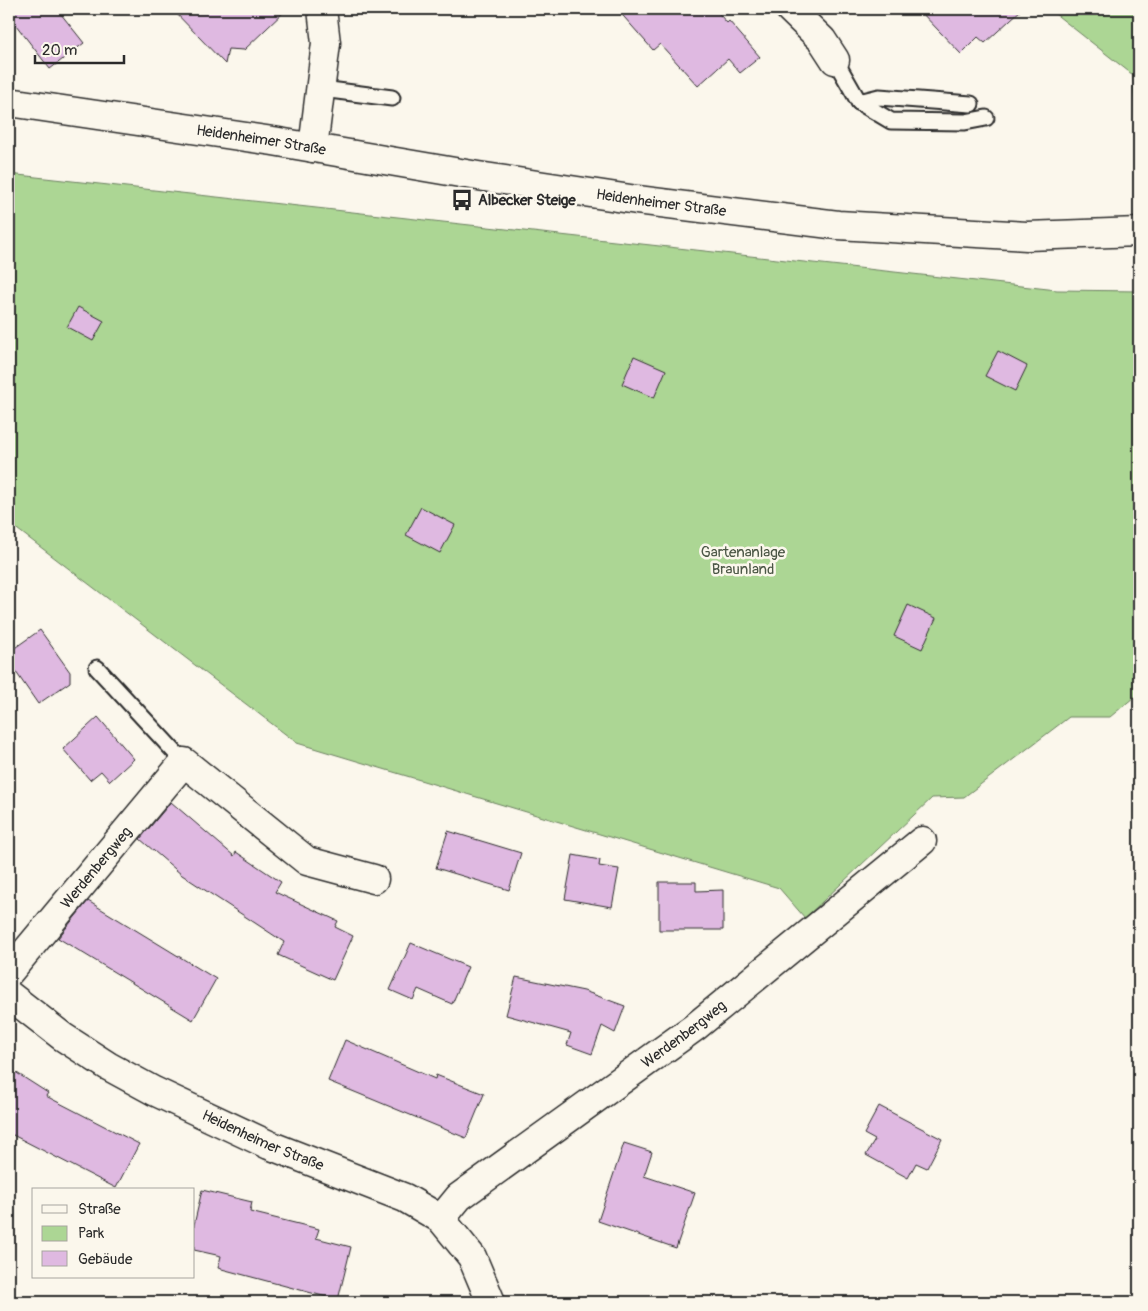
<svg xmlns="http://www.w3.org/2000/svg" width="1148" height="1311" viewBox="0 0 1148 1311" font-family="Pangolin,sans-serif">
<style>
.green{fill:#acd694;stroke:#6c8060}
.building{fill:#dfb9e1;stroke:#2b2b2b}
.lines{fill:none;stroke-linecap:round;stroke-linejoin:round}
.service-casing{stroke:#2b2b2b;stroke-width:19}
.minor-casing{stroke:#2b2b2b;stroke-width:31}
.secondary-casing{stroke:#2b2b2b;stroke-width:31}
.service{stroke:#fbf7ec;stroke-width:15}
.minor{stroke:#fbf7ec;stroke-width:28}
.secondary{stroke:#fbf7ec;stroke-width:28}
.labels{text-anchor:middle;stroke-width:5;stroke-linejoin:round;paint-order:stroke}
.street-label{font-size:15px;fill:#2b2b2b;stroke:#fbf7ec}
.poi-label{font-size:15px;font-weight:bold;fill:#2b2b2b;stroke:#fbf7ec;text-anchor:start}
.park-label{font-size:15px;fill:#4b5645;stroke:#fbf7ec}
</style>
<rect width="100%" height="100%" fill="#fbf7ec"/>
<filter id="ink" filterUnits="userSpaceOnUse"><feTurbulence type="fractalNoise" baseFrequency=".02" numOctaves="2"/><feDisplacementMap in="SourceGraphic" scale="10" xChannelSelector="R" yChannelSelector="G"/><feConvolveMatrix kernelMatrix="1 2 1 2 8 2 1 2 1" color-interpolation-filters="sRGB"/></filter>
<g filter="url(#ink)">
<!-- green -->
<g class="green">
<path d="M 1049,9 L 1136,9 L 1139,12 L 1139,189 L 1133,75 Z"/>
<path d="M 9,174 L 1057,290 L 1139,291 L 1139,693 L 1110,717 L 1069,717 L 964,797 L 932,798 L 805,918 L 779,888 L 297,743 L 9,523 Z"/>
</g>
<!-- building -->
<g class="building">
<path d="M 9,9 L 57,9 L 84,43 L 50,69 L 9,16 Z"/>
<path d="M 172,9 L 287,9 L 244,50 L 228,49 L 225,64 Z"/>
<path d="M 617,9 L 715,9 L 727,23 L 729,21 L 760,57 L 740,73 L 728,59 L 698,86 L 660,44 L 653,50 Z"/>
<path d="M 918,9 L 1022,9 L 985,43 L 978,37 L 961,54 Z"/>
<path d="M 78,307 L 104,321 L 93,341 L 67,327 Z"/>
<path d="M 998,351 L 1027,366 L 1015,391 L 985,376 Z"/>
<path d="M 634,356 L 666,370 L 654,398 L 622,384 Z"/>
<path d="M 421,507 L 455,525 L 440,553 L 406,535 Z"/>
<path d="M 908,605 L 936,618 L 922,649 L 894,636 Z"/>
<path d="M 40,630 L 70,672 L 70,682 L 38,704 L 9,662 L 9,652 Z"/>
<path d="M 98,717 L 134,759 L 110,781 L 101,771 L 90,780 L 63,749 Z"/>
<path d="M 171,802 L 234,856 L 236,852 L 281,882 L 275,892 L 338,921 L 335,927 L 353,936 L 333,980 L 278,955 L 284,942 L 182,875 L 140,839 Z"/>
<path d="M 448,831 L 521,853 L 509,890 L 436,868 Z"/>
<path d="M 573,855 L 600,860 L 599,866 L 619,869 L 612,907 L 565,899 Z"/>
<path d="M 659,882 L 696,882 L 696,891 L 723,890 L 723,930 L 659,930 Z"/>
<path d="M 88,901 L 216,979 L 193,1020 L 58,938 Z"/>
<path d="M 411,943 L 468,967 L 452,1004 L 418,989 L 413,1000 L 390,990 Z"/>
<path d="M 516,977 L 584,991 L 625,1006 L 615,1033 L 602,1026 L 592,1054 L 567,1045 L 571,1033 L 506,1015 Z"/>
<path d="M 345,1040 L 435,1079 L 436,1075 L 484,1094 L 466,1138 L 328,1081 Z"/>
<path d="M 9,1068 L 48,1093 L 46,1096 L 139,1144 L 116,1188 L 9,1133 Z"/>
<path d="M 879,1106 L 942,1139 L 927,1168 L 916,1163 L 908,1178 L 866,1155 L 875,1140 L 864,1134 Z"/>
<path d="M 624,1143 L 652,1152 L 644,1176 L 695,1193 L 676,1248 L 598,1221 Z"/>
<path d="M 202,1190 L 252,1202 L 250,1212 L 319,1229 L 316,1238 L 351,1247 L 338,1300 L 218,1268 L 221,1256 L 194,1250 L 194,1225 Z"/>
</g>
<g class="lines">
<!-- service casing -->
<g class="service-casing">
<g id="service">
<path d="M 835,60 L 859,102 L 891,121 L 965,122 L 986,118"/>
<path d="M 322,89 L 392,98"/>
<path d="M 859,102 L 879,97 L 971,104"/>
<path d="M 97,668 L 184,762"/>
</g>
</g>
<!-- minor casing -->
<g class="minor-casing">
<g id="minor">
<path d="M 790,9 L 822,40 L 835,60"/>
<path d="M 313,148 L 326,43 L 322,9"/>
<path id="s1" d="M 9,972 L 184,762 L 307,861 L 374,879"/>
<path id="s2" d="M 441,1219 L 459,1197 L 695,1027 L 922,841"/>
</g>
</g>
<!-- secondary casing -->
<g class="secondary-casing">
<g id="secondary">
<path id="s3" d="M 9,102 L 273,141 L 478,176 L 637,200 L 838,225 L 1027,236 L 1139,232"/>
<path id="s4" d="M 9,995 L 63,1037 L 108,1066 L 154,1091 L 269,1145 L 405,1198 L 441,1219 L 472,1257 L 491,1302"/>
</g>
</g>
<!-- service -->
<use href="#service" class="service"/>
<!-- minor -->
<use href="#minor" class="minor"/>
<!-- secondary -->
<use href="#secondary" class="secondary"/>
</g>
</g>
<!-- icons -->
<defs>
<g id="bus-bare" transform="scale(1.725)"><path d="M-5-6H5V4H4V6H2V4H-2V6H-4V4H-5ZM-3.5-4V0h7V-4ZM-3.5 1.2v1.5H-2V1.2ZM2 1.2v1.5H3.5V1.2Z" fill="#2b2b2b" stroke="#fbf7ec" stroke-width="2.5" paint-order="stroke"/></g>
</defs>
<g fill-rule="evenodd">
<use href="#bus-bare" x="462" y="200"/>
</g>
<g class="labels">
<!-- street labels -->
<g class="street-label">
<text dy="5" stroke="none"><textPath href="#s3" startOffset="255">Heidenheimer Straße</textPath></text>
<text dy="5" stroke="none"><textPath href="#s3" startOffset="660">Heidenheimer Straße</textPath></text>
<text dy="5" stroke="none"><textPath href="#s1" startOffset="136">Werdenbergweg</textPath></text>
<text dy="5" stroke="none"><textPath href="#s2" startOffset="306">Werdenbergweg</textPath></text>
<text dy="5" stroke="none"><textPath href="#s4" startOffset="294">Heidenheimer Straße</textPath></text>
</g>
<!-- poi labels -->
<g class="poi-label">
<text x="478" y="205">Albecker Steige</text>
</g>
<!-- park labels -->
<g class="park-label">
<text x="743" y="557">Gartenanlage<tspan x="743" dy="17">Braunland</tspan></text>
</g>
</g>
<!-- margin -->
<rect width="1148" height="1311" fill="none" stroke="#fbf7ec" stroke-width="30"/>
<rect x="15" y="15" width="1118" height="1281" fill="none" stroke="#2b2b2b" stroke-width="2" filter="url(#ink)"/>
<!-- legend -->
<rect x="32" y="1188" width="162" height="90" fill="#fbf7ec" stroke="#a8a59f"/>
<rect x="42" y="1205" width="25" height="8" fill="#fbf7ec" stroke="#a8a59f"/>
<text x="78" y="1214" font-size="15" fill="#2b2b2b">Straße</text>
<rect x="42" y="1226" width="25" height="15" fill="#acd694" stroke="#a8a59f"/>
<text x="78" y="1238" font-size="15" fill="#2b2b2b">Park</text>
<rect x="42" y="1251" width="25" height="15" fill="#dfb9e1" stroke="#a8a59f"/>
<text x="78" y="1264" font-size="15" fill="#2b2b2b">Gebäude</text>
<!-- scale -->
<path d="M35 55v8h89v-8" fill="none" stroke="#2b2b2b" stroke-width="2.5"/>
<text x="42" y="55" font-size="15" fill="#2b2b2b" stroke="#fbf7ec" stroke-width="4" paint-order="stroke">20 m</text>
</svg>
